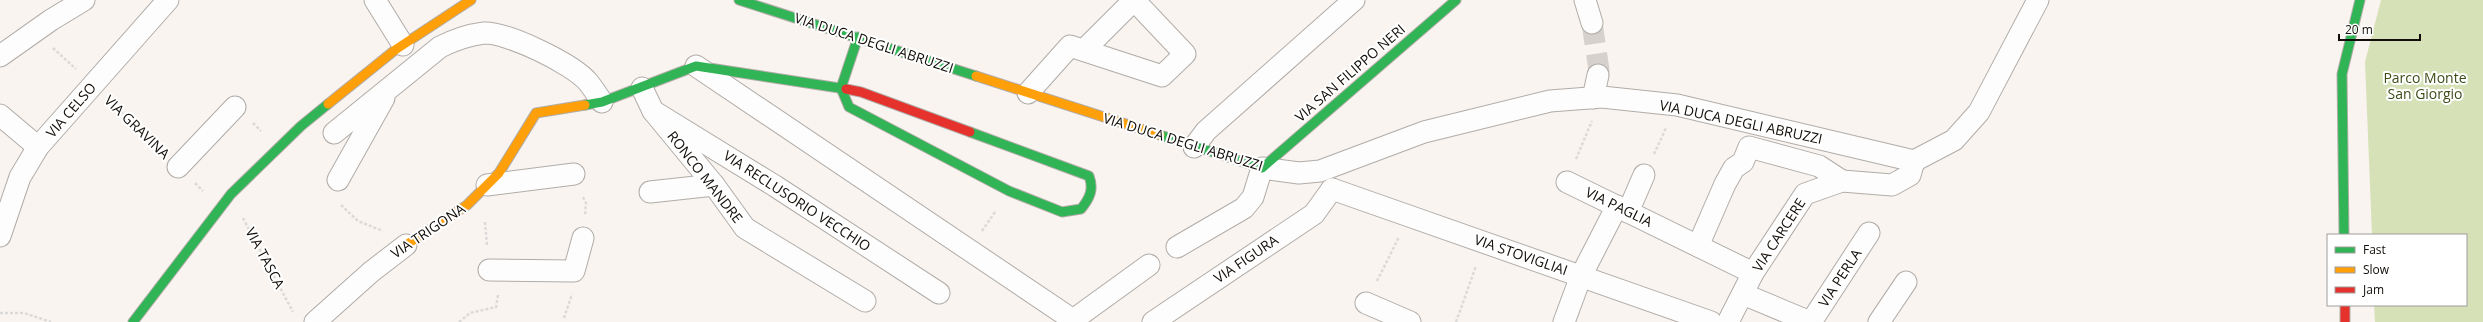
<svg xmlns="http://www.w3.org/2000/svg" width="2483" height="322" viewBox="0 0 2483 322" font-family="'Open Sans',sans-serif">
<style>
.green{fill:#d6e1b8}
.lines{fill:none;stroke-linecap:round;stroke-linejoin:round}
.street-tunnel{stroke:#d6d1cd;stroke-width:21;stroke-dasharray:21 10;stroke-linecap:butt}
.street-casing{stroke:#b1aca7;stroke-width:23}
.fast-casing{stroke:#b1aca7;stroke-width:11}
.slow-casing{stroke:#b1aca7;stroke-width:11}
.jam-casing{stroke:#b1aca7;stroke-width:11}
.path{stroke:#dcdad9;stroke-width:2.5;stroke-dasharray:3 2;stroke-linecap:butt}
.street{stroke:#fefdfd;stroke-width:21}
.fast{stroke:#30b455;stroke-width:9}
.slow{stroke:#ff9f0a;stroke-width:9}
.jam{stroke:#e5322d;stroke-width:9}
.labels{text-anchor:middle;stroke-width:4;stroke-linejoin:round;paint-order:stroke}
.street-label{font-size:14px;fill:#120d08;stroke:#fff}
.park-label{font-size:14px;fill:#3c4c17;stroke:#fff}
</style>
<rect width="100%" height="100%" fill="#f9f4f0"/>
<!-- green -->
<path class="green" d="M 2381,0 L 2483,0 L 2483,322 L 2375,322 L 2374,305 L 2466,305 L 2466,235 L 2372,235 L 2365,62 Z"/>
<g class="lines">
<!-- street-tunnel -->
<path class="street-tunnel" d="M 1592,23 L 1599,70 L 1598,75"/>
<!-- street casing -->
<g class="street-casing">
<g id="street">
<path d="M 375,0 L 403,45"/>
<path d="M 1585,0 L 1592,23"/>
<path d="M 1084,50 L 1134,0"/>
<path d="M 0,56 L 51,20 L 84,0"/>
<path d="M 696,66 L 1076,322"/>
<path d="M 642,88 L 653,111 L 714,185 L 745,228 L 865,301"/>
<path d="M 1028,93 L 1070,46 L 1162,76 L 1185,54 L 1134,0"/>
<path d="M 1593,98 L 1598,75"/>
<path d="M 653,111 L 775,186 L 939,293"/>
<path d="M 0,115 L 38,147"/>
<path d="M 334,133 L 440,47 C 454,40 468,35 484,33 C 507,32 573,64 588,82 C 593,88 598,96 602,102"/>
<path d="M 1194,147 L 1206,131 L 1354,0"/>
<path d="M 1914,161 L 1954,140 L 1979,112 L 2038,0"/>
<path d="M 178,167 L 235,107"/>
<path d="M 338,180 L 384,98"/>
<path d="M 1567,182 L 1753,273"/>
<path d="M 487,185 L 574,174"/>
<path d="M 1332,189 L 1711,322"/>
<path d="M 650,192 L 714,185"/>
<path d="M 1628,212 L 1644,175"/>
<path d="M 0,236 L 20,177 L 38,147 L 168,0"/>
<path d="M 1698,246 L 1725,184 L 1734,168 L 1743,162 L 1749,147 L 1819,166 L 1842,181"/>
<path d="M 1177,247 L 1244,208 L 1253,197 L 1262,168 L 1299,173 L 1320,171 L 1424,132 L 1550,101 L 1602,97 L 1677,105 L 1914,161"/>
<path d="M 489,270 L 574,271 L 583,238"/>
<path d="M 1743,294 L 1810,322"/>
<path d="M 1366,303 L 1410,322"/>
<path d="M 1073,320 L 1149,265"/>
<path d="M 315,322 L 371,272 L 406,245"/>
<path d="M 1153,322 L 1314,214 L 1332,189"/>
<path d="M 1564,322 L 1581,276 L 1617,206"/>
<path d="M 1728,322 L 1753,273 L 1805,194 L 1842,181 L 1892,185 L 1910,175 L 1914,161"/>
<path d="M 1811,322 L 1869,233"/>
<path d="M 1879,322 L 1906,282"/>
</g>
</g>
<!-- fast casing -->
<g class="fast-casing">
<g id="fast">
<path d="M 739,0 L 976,76"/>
<path d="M 858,37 L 841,88 L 849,107 L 1009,191 L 1062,212 L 1081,209 C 1090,198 1094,189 1089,176 L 970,132"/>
<path d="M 585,105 L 602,102 L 696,66 L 846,89"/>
<path d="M 1160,135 L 1262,168 L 1456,0"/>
<path d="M 2344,235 L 2342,74 L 2360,0"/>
<path d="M 133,322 L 231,194 L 301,126 L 328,104"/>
</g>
</g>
<!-- slow casing -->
<g class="slow-casing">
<g id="slow">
<path d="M 976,76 L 1160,135"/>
<path d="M 328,104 L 395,50 L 471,0"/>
<path d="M 406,245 L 467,205 L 499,173 L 536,113 L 585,105"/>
</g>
</g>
<!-- jam casing -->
<g class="jam-casing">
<g id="jam">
<path d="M 846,89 L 861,92 L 970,132"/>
<path d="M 2345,305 L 2345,322"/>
</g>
</g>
<!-- path -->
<g class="path">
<path d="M 53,48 L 76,69"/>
<path d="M 110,101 L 161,151"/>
<path d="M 253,123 L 261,131"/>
<path d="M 1654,154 L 1666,128"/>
<path d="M 1576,159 L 1592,121"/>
<path d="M 195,183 L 203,191"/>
<path d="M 583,197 L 586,203 L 585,215"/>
<path d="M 341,205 L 358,221 L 383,231"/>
<path d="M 243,218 L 293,312"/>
<path d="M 485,222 L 487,245"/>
<path d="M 982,231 L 995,212"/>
<path d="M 1377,281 L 1399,237"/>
<path d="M 0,313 L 24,313 L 51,322"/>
<path d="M 564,318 L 572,294"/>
<path d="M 459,322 L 470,313 L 496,307 L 498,295"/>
<path d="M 1456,322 L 1476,266"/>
</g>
<!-- street -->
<use href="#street" class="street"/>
<!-- fast -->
<use href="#fast" class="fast"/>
<!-- slow -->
<use href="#slow" class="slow"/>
<!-- jam -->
<use href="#jam" class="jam"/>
</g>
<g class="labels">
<!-- street labels -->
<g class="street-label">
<text transform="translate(874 43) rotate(18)" y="5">VIA DUCA DEGLI ABRUZZI</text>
<text transform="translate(1350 73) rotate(-41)" y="5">VIA SAN FILIPPO NERI</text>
<text transform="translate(71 110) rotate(-49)" y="5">VIA CELSO</text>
<text transform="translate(1741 122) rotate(12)" y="5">VIA DUCA DEGLI ABRUZZI</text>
<text transform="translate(137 127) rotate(44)" y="5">VIA GRAVINA</text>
<text transform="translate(1183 142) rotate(17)" y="5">VIA DUCA DEGLI ABRUZZI</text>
<text transform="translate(705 177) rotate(52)" y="5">RONCO MANDRE</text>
<text transform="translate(797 201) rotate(33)" y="5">VIA RECLUSORIO VECCHIO</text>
<text transform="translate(1619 207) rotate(26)" y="5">VIA PAGLIA</text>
<text transform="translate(428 231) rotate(-34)" y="5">VIA TRIGONA</text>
<text transform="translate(1779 235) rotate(-57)" y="5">VIA CARCERE</text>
<text transform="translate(1521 255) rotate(19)" y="5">VIA STOVIGLIAI</text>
<text transform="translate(265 258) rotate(62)" y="5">VIA TASCA</text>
<text transform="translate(1246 259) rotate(-34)" y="5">VIA FIGURA</text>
<text transform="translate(1840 278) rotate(-57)" y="5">VIA PERLA</text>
</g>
<!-- park labels -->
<g class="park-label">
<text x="2425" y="83">Parco Monte<tspan x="2425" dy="16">San Giorgio</tspan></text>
</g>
</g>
<!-- legend -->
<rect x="2327" y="234" width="140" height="72" fill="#ffffff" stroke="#a09e9c"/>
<rect x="2335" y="247" width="20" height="6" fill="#30b455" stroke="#a09e9c"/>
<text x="2363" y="254" font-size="12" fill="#120d08">Fast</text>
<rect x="2335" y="267" width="20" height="6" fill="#ff9f0a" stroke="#a09e9c"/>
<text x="2363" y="274" font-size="12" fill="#120d08">Slow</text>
<rect x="2335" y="287" width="20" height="6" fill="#e5322d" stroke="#a09e9c"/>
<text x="2363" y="294" font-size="12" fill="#120d08">Jam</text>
<!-- scale -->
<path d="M2339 34v6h81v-6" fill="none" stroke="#120d08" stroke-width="2"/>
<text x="2345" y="34" font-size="12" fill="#120d08" stroke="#ffffff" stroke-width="3" paint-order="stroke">20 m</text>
</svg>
